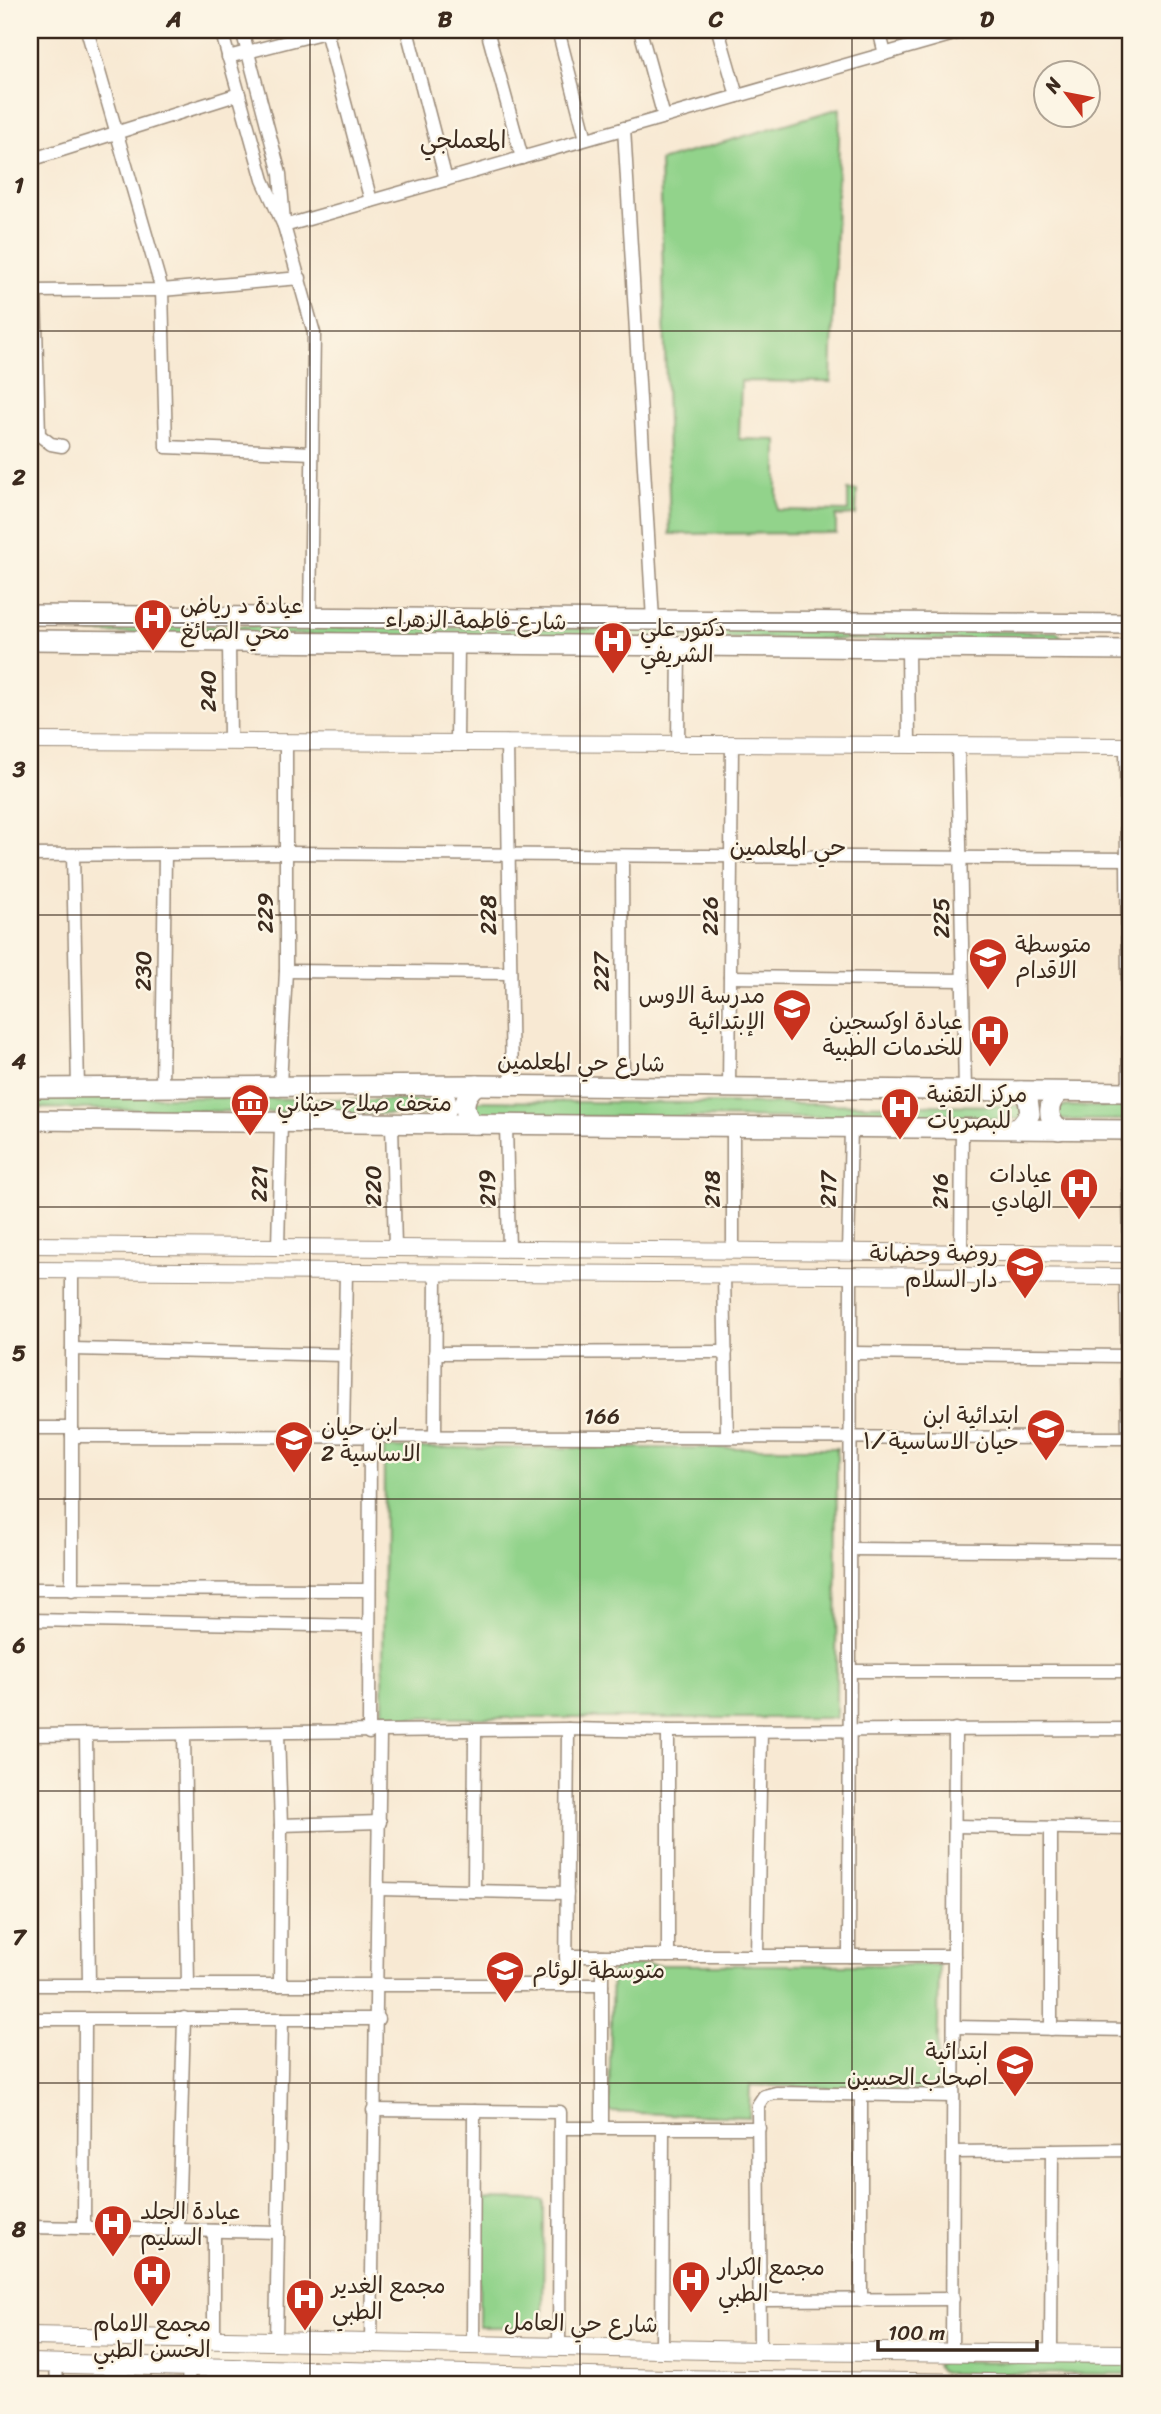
<svg xmlns="http://www.w3.org/2000/svg" width="1161" height="2414" viewBox="0 0 1161 2414" font-family="Sriracha,'Playpen Sans Arabic',sans-serif">
<style>
.green{fill:#92d38b;stroke:#667e54;stroke-width:2}
.lines{fill:none;stroke-linecap:round;stroke-linejoin:round}
.minor-casing{stroke:#9a8a78;stroke-width:15}
.tertiary-casing{stroke:#9a8a78;stroke-width:18}
.secondary-casing{stroke:#9a8a78;stroke-width:20}
.primary-casing{stroke:#9a8a78;stroke-width:22}
.trunk-casing{stroke:#9a8a78;stroke-width:22}
.minor{stroke:#fff;stroke-width:12}
.tertiary{stroke:#fff;stroke-width:16}
.secondary{stroke:#fff;stroke-width:18}
.primary{stroke:#fff;stroke-width:19}
.trunk{stroke:#fff;stroke-width:19}
.grid{fill:none;stroke:#3b2a1e;stroke-width:2;stroke-opacity:0.55}
.labels{text-anchor:middle;stroke-width:5;stroke-linejoin:round;paint-order:stroke}
.poi-label{font-size:23px;fill:#3b2a1e;stroke:#fcf5e5;text-anchor:start}
.street-label{font-size:23px;fill:#3b2a1e;stroke:#fcf5e5}
.neighbourhood-label{font-size:24px;fill:#3b2a1e;stroke:#fcf5e5}
.neatline{fill:none;stroke:#3b2a1e;stroke-width:2.5}
.grid-label{font-size:23px;text-anchor:middle;font-weight:bold;fill:#3b2a1e}
</style>
<rect width="100%" height="100%" fill="#fcf5e5"/>
<filter id="ink" filterUnits="userSpaceOnUse"><feTurbulence type="fractalNoise" baseFrequency=".0143" numOctaves="2"/><feDisplacementMap in="SourceGraphic" scale="14" xChannelSelector="R" yChannelSelector="G"/><feConvolveMatrix kernelMatrix="1 2 1 2 8 2 1 2 1" color-interpolation-filters="sRGB"/></filter>
<filter id="wash" filterUnits="userSpaceOnUse"><feTurbulence type="fractalNoise" baseFrequency=".00686" numOctaves="4" result="noise"/><feDisplacementMap in="SourceGraphic" scale="28" xChannelSelector="R" yChannelSelector="G"/><feGaussianBlur stdDeviation="1.57" result="paint"/><feColorMatrix in="noise" values="0 0 0 0 0 0 0 0 0 0 0 0 0 0 0 0 0 1.4 0 .05"/><feComposite in="paint" operator="in"/></filter>
<g filter="url(#wash)">
<rect width="100%" height="100%" fill="#f8e9d3"/>
<!-- green -->
<g class="green">
<path d="M 840,108 L 831,382 L 741,381 L 739,439 L 777,440 L 777,510 L 848,511 L 848,490 L 857,490 L 856,515 L 836,516 L 836,533 L 670,534 L 660,161 Z"/>
<path d="M 90,625 L 1057,632 L 1061,637 L 1060,641 L 89,633 Z"/>
<path d="M 30,1095 L 442,1101 L 442,1115 L 30,1108 Z"/>
<path d="M 471,1101 L 1025,1106 L 1024,1119 L 470,1116 Z"/>
<path d="M 1054,1106 L 1131,1107 L 1131,1120 L 1054,1120 Z"/>
<path d="M 384,1448 L 837,1448 L 836,1718 L 383,1718 Z"/>
<path d="M 612,1965 L 939,1965 L 937,2092 L 750,2085 L 749,2117 L 609,2112 Z"/>
<path d="M 479,2199 L 544,2200 L 543,2327 L 479,2327 Z"/>
<path d="M 943,2361 L 1131,2363 L 1131,2374 L 944,2373 L 939,2371 L 936,2365 Z"/>
</g>
</g>
<g filter="url(#ink)">
<g class="lines">
<!-- minor casing -->
<g class="minor-casing">
<g id="minor">
<path d="M 87,30 L 162,290 L 166,447 L 312,453"/>
<path d="M 221,30 L 263,180 L 284,226 L 314,333 L 310,617"/>
<path d="M 242,30 L 280,174 L 284,222"/>
<path d="M 407,30 L 446,180"/>
<path d="M 487,30 L 522,158"/>
<path d="M 558,30 L 586,139"/>
<path d="M 640,30 L 664,117"/>
<path d="M 718,30 L 737,96"/>
<path d="M 879,30 L 885,54"/>
<path d="M 326,31 L 371,201"/>
<path d="M 228,57 L 333,30"/>
<path d="M 624,128 L 653,620"/>
<path d="M 30,160 L 239,94"/>
<path d="M 284,226 L 968,30"/>
<path d="M 35,290 L 39,435 L 51,444 L 62,446"/>
<path d="M 30,291 L 162,290 L 300,278"/>
<path d="M 229,642 L 230,740"/>
<path d="M 908,648 L 909,745"/>
<path d="M 457,742 L 458,644"/>
<path d="M 507,742 L 512,1087"/>
<path d="M 678,743 L 679,646"/>
<path d="M 958,745 L 965,1091"/>
<path d="M 1126,746 L 1129,1092"/>
<path d="M 30,855 L 286,853 L 1131,859"/>
<path d="M 73,855 L 78,1088"/>
<path d="M 622,856 L 623,1088"/>
<path d="M 286,971 L 510,973"/>
<path d="M 730,977 L 963,980"/>
<path d="M 280,1085 L 286,971 L 286,741"/>
<path d="M 162,1088 L 165,854"/>
<path d="M 729,1089 L 732,744"/>
<path d="M 392,1124 L 395,1248"/>
<path d="M 506,1125 L 509,1249"/>
<path d="M 733,1127 L 733,1251"/>
<path d="M 1128,1130 L 1130,1254"/>
<path d="M 278,1247 L 281,1123"/>
<path d="M 848,1252 L 851,1128"/>
<path d="M 961,1253 L 962,1129"/>
<path d="M 724,1274 L 727,1437"/>
<path d="M 1126,1277 L 1128,1438"/>
<path d="M 72,1349 L 345,1355"/>
<path d="M 435,1353 L 726,1352"/>
<path d="M 851,1353 L 1127,1356"/>
<path d="M 30,1428 L 72,1428"/>
<path d="M 72,1436 L 1131,1438"/>
<path d="M 343,1436 L 346,1272"/>
<path d="M 435,1436 L 436,1272"/>
<path d="M 850,1549 L 1131,1551"/>
<path d="M 30,1589 L 369,1590"/>
<path d="M 72,1590 L 72,1270"/>
<path d="M 30,1620 L 369,1626"/>
<path d="M 850,1671 L 1131,1671"/>
<path d="M 668,1731 L 668,1956"/>
<path d="M 278,1733 L 281,1825 L 280,1985"/>
<path d="M 369,1733 L 370,1436"/>
<path d="M 86,1734 L 89,1985"/>
<path d="M 184,1734 L 188,1985"/>
<path d="M 30,1735 L 568,1729 L 668,1731 L 1131,1729"/>
<path d="M 281,1825 L 380,1822"/>
<path d="M 955,1826 L 1131,1829"/>
<path d="M 379,1889 L 567,1893"/>
<path d="M 474,1891 L 475,1732"/>
<path d="M 566,1956 L 954,1956"/>
<path d="M 602,1956 L 602,2128"/>
<path d="M 757,1956 L 761,1731"/>
<path d="M 849,1956 L 851,1275"/>
<path d="M 30,1985 L 602,1985"/>
<path d="M 566,1985 L 568,1729"/>
<path d="M 30,2019 L 378,2019"/>
<path d="M 954,2027 L 1131,2030"/>
<path d="M 1051,2029 L 1051,1828"/>
<path d="M 861,2096 L 861,2300"/>
<path d="M 373,2110 L 560,2112 L 559,2347"/>
<path d="M 560,2128 L 759,2128"/>
<path d="M 953,2152 L 1131,2150"/>
<path d="M 30,2227 L 277,2232"/>
<path d="M 84,2227 L 85,2020"/>
<path d="M 178,2230 L 184,2018"/>
<path d="M 214,2231 L 214,2340"/>
<path d="M 760,2300 L 953,2299"/>
<path d="M 276,2341 L 282,2019"/>
<path d="M 371,2341 L 380,1733"/>
<path d="M 473,2345 L 474,2111"/>
<path d="M 662,2349 L 663,2128"/>
<path d="M 760,2351 L 758,2105 L 764,2096 L 776,2093 L 953,2096"/>
<path d="M 952,2352 L 955,1729"/>
<path d="M 1051,2353 L 1052,2151"/>
<path d="M 56,2364 L 57,2384"/>
<path d="M 188,2384 L 189,2366"/>
</g>
</g>
<!-- tertiary casing -->
<g class="tertiary-casing">
<g id="tertiary">
<path d="M 30,741 L 1131,746"/>
<path d="M 30,1245 L 1131,1254"/>
<path d="M 30,1270 L 1131,1277"/>
</g>
</g>
<!-- secondary casing -->
<g class="secondary-casing">
<g id="secondary">
<path d="M 30,2336 L 760,2351 L 1131,2354"/>
<path d="M 30,2363 L 668,2379 L 1073,2384"/>
</g>
</g>
<!-- primary casing -->
<g class="primary-casing">
<g id="primary">
<path d="M 436,1086 L 444,1093 L 448,1107 L 438,1124"/>
<path d="M 30,1088 L 477,1085 L 1131,1092"/>
<path d="M 30,1120 L 1131,1130"/>
<path d="M 474,1124 C 461,1112 462,1096 477,1085"/>
<path d="M 1018,1129 L 1030,1114 L 1028,1099 L 1021,1091"/>
<path d="M 1059,1130 C 1046,1117 1047,1103 1060,1092"/>
</g>
</g>
<!-- trunk casing -->
<g class="trunk-casing">
<g id="trunk">
<path d="M 30,615 L 1131,624"/>
<path d="M 30,640 L 1131,650"/>
</g>
</g>
<!-- minor -->
<use href="#minor" class="minor"/>
<!-- tertiary -->
<use href="#tertiary" class="tertiary"/>
<!-- secondary -->
<use href="#secondary" class="secondary"/>
<!-- primary -->
<use href="#primary" class="primary"/>
<!-- trunk -->
<use href="#trunk" class="trunk"/>
</g>
</g>
<!-- grid -->
<path class="grid" d="M 310,30 L 310,2384M 580,30 L 580,2384M 852,30 L 852,2384M 30,331 L 1131,331M 30,623 L 1131,623M 30,915 L 1131,915M 30,1207 L 1131,1207M 30,1499 L 1131,1499M 30,1791 L 1131,1791M 30,2083 L 1131,2083"/>
<!-- icons -->
<defs>
<g id="hospital-pin" transform="scale(2.0125)"><path d="M0 17L-7.5 6A9.5 9.5 0 1 1 7.5 6Z" fill="#c8321e" stroke="#fcf5e5"/><path d="M-5-5h3v3.5h4V-5h3V5h-3V1.5h-4V5h-3Z" fill="#fff"/></g>
<g id="school-pin" transform="scale(2.0125)"><path d="M0 17L-7.5 6A9.5 9.5 0 1 1 7.5 6Z" fill="#c8321e" stroke="#fcf5e5"/><path d="M0-5L7-2L0 1L-7-2ZM-4 1L0 2.5L4 1V4Q0 6-4 4Z" fill="#fff"/></g>
<g id="museum-pin" transform="scale(2.0125)"><path d="M0 17L-7.5 6A9.5 9.5 0 1 1 7.5 6Z" fill="#c8321e" stroke="#fcf5e5"/><path d="M0-6L6-3V-2H-6V-3ZM-5-1h2V3h-2ZM-1-1h2V3h-2ZM3-1h2V3H3ZM-6 4H6V6H-6Z" fill="#fff"/></g>
</defs>
<g fill-rule="evenodd">
<use href="#hospital-pin" x="153" y="618"/>
<use href="#hospital-pin" x="613" y="641"/>
<use href="#school-pin" x="988" y="957"/>
<use href="#school-pin" x="792" y="1008"/>
<use href="#hospital-pin" x="990" y="1034"/>
<use href="#museum-pin" x="250" y="1103"/>
<use href="#hospital-pin" x="900" y="1107"/>
<use href="#hospital-pin" x="1079" y="1187"/>
<use href="#school-pin" x="1025" y="1266"/>
<use href="#school-pin" x="1046" y="1428"/>
<use href="#school-pin" x="294" y="1440"/>
<use href="#school-pin" x="505" y="1970"/>
<use href="#school-pin" x="1015" y="2064"/>
<use href="#hospital-pin" x="113" y="2224"/>
<use href="#hospital-pin" x="152" y="2274"/>
<use href="#hospital-pin" x="691" y="2280"/>
<use href="#hospital-pin" x="305" y="2298"/>
</g>
<g class="labels">
<!-- poi labels -->
<g class="poi-label">
<text x="180" y="613">عيادة د رياض<tspan x="180" dy="26">محي الصائغ</tspan></text>
<text x="640" y="636">دكتور علي<tspan x="640" dy="26">الشريفي</tspan></text>
<text x="1015" y="952">متوسطة<tspan x="1015" dy="26">الاقدام</tspan></text>
<text x="765" y="1003" text-anchor="end">مدرسة الاوس<tspan x="765" dy="26">الإبتدائية</tspan></text>
<text x="963" y="1029" text-anchor="end">عيادة اوكسجين<tspan x="963" dy="26">للخدمات الطبية</tspan></text>
<text x="927" y="1102">مركز التقنية<tspan x="927" dy="26">للبصريات</tspan></text>
<text x="277" y="1111">متحف صلاح حيثاني</text>
<text x="1052" y="1182" text-anchor="end">عيادات<tspan x="1052" dy="26">الهادي</tspan></text>
<text x="998" y="1261" text-anchor="end">روضة وحضانة<tspan x="998" dy="26">دار السلام</tspan></text>
<text x="1019" y="1423" text-anchor="end">ابتدائية ابن<tspan x="1019" dy="26">حيان الاساسية /١</tspan></text>
<text x="321" y="1435">ابن حيان<tspan x="321" dy="26">الاساسية 2</tspan></text>
<text x="532" y="1978">متوسطة الوئام</text>
<text x="988" y="2059" text-anchor="end">ابتدائية<tspan x="988" dy="26">اصحاب الحسين</tspan></text>
<text x="140" y="2219">عيادة الجلد<tspan x="140" dy="26">السليم</tspan></text>
<text x="718" y="2275">مجمع الكرار<tspan x="718" dy="26">الطبي</tspan></text>
<text x="332" y="2293">مجمع الغدير<tspan x="332" dy="26">الطبي</tspan></text>
<text x="152" y="2331" text-anchor="middle">مجمع الامام<tspan x="152" dy="26">الحسن الطبي</tspan></text>
</g>
<!-- street labels -->
<g class="street-label">
<text transform="translate(476 620) rotate(1)" y="8">شارع فاطمة الزهراء</text>
<text transform="translate(208 691) rotate(-90)" y="8">240</text>
<text transform="translate(265 913) rotate(-90)" y="8">229</text>
<text transform="translate(488 915) rotate(-91)" y="8">228</text>
<text transform="translate(710 916) rotate(-90)" y="8">226</text>
<text transform="translate(941 918) rotate(-91)" y="8">225</text>
<text transform="translate(143 971) rotate(-89)" y="8">230</text>
<text transform="translate(601 972) rotate(-90)" y="8">227</text>
<text transform="translate(581 1062) rotate(1)" y="8">شارع حي المعلمين</text>
<text transform="translate(259 1184) rotate(-89)" y="8">221</text>
<text transform="translate(373 1186) rotate(-91)" y="8">220</text>
<text transform="translate(487 1188) rotate(-92)" y="8">219</text>
<text transform="translate(712 1189) rotate(-90)" y="8">218</text>
<text transform="translate(828 1189) rotate(-89)" y="8">217</text>
<text transform="translate(940 1191) rotate(-90)" y="8">216</text>
<text x="602" y="1424">166</text>
<text transform="translate(581 2323) rotate(1)" y="8">شارع حي العامل</text>
</g>
<!-- neighbourhood labels -->
<g class="neighbourhood-label">
<text x="463" y="148">المعملجي</text>
<text x="788" y="855">حي المعلمين</text>
</g>
</g>
<!-- margin -->
<rect width="1161" height="2414" fill="none" stroke="#fcf5e5" stroke-width="77"/>
<!-- north arrow -->
<g transform="translate(1067 94) rotate(302)"><circle r="33" fill="#fcf5e5" stroke="#afa495" stroke-width="2"/>
<path d="M0-5L12 26L0 18L-12 26Z" fill="#c8321e"/>
<text y="-10" font-size="19" font-weight="bold" text-anchor="middle" fill="#3b2a1e">N</text>
</g>
<!-- scale -->
<path d="M878 2340v10h159v-10" fill="none" stroke="#3b2a1e" stroke-width="3.5"/>
<text x="888" y="2340" font-size="21" fill="#3b2a1e" stroke="#fcf5e5" stroke-width="5" paint-order="stroke">100 m</text>
<rect x="38" y="38" width="1084" height="2338" class="neatline"/>
<g class="grid-label">
<text x="174" y="27">A</text>
<text x="445" y="27">B</text>
<text x="716" y="27">C</text>
<text x="987" y="27">D</text>
<text x="19" y="193">1</text>
<text x="19" y="485">2</text>
<text x="19" y="777">3</text>
<text x="19" y="1069">4</text>
<text x="19" y="1361">5</text>
<text x="19" y="1653">6</text>
<text x="19" y="1945">7</text>
<text x="19" y="2237">8</text>
</g>
</svg>
